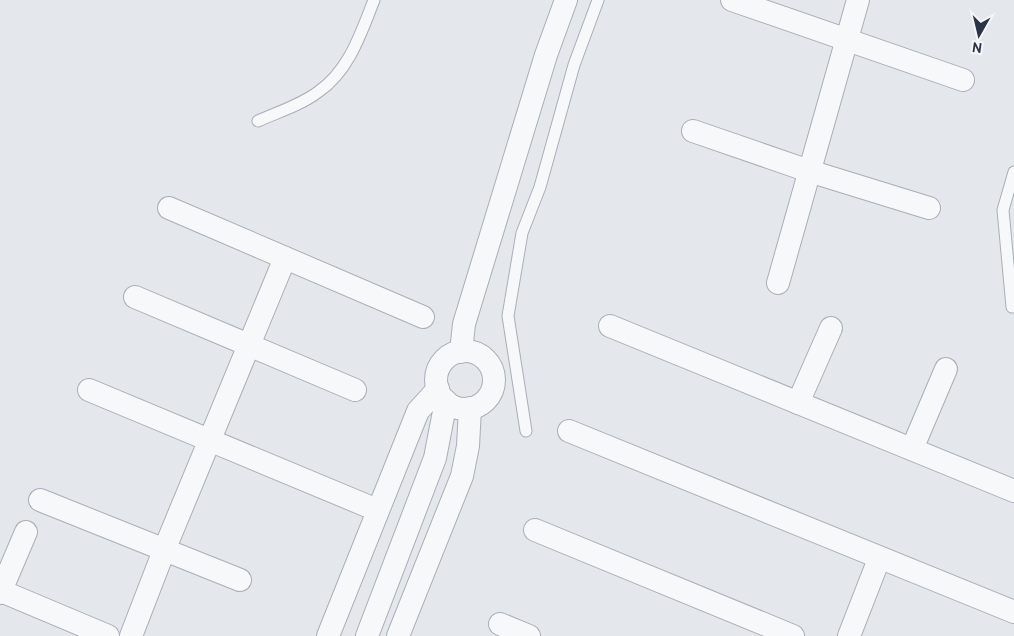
<svg xmlns="http://www.w3.org/2000/svg" width="1014" height="636" viewBox="0 0 1014 636" font-family="Overpass,sans-serif">
<style>
.lines{fill:none;stroke-linecap:round;stroke-linejoin:round}
.lane-casing{stroke:#a9aeb7;stroke-width:13}
.street-casing{stroke:#a9aeb7;stroke-width:24}
.lane{stroke:#f7f8fa;stroke-width:11}
.street{stroke:#f7f8fa;stroke-width:22}
</style>
<rect width="100%" height="100%" fill="#e4e7ec"/>
<g class="lines">
<!-- lane casing -->
<g class="lane-casing">
<g id="lane">
<path d="M 258,121 C 278,112 301,105 318,92 C 349,71 361,33 374,0"/>
<path d="M 1012,307 L 1003,210 L 1014,172"/>
<path d="M 526,431 L 508,316 L 522,233 L 540,187 L 574,65 L 598,0"/>
</g>
</g>
<!-- street casing -->
<g class="street-casing">
<g id="street">
<path d="M 732,0 L 963,80"/>
<path d="M 693,131 L 809,171 L 929,208"/>
<path d="M 169,208 L 423,317"/>
<path d="M 778,283 L 858,0"/>
<path d="M 135,297 L 355,390"/>
<path d="M 610,326 L 1014,491"/>
<circle cx="465" cy="380" r="29"/>
<path d="M 461,352 L 464,324 L 546,55 L 566,0"/>
<path d="M 89,390 L 377,510"/>
<path d="M 798,403 L 831,328"/>
<path d="M 569,431 L 1014,612"/>
<path d="M 912,449 L 946,369"/>
<path d="M 40,500 L 240,580"/>
<path d="M 535,530 L 793,636"/>
<path d="M 1,591 L 108,636"/>
<path d="M 0,593 L 26,532"/>
<path d="M 500,624 L 529,636"/>
<path d="M 131,636 L 165,548 L 285,258"/>
<path d="M 328,636 L 418,411 L 438,389"/>
<path d="M 367,636 L 435,458 L 446,401"/>
<path d="M 398,636 L 462,476 L 468,446 L 470,408"/>
<path d="M 849,636 L 879,559"/>
</g>
</g>
<!-- lane -->
<use href="#lane" class="lane"/>
<!-- street -->
<use href="#street" class="street"/>
</g>
<!-- north arrow -->
<g transform="translate(979 35) rotate(188)" stroke="#f4f6f9" stroke-width="4" paint-order="stroke">
<path d="M0-4L9 19L0 12L-9 19Z" fill="#2b3445"/>
<text y="-8" font-size="14" font-weight="bold" text-anchor="middle" fill="#2b3445">N</text>
</g>
</svg>
